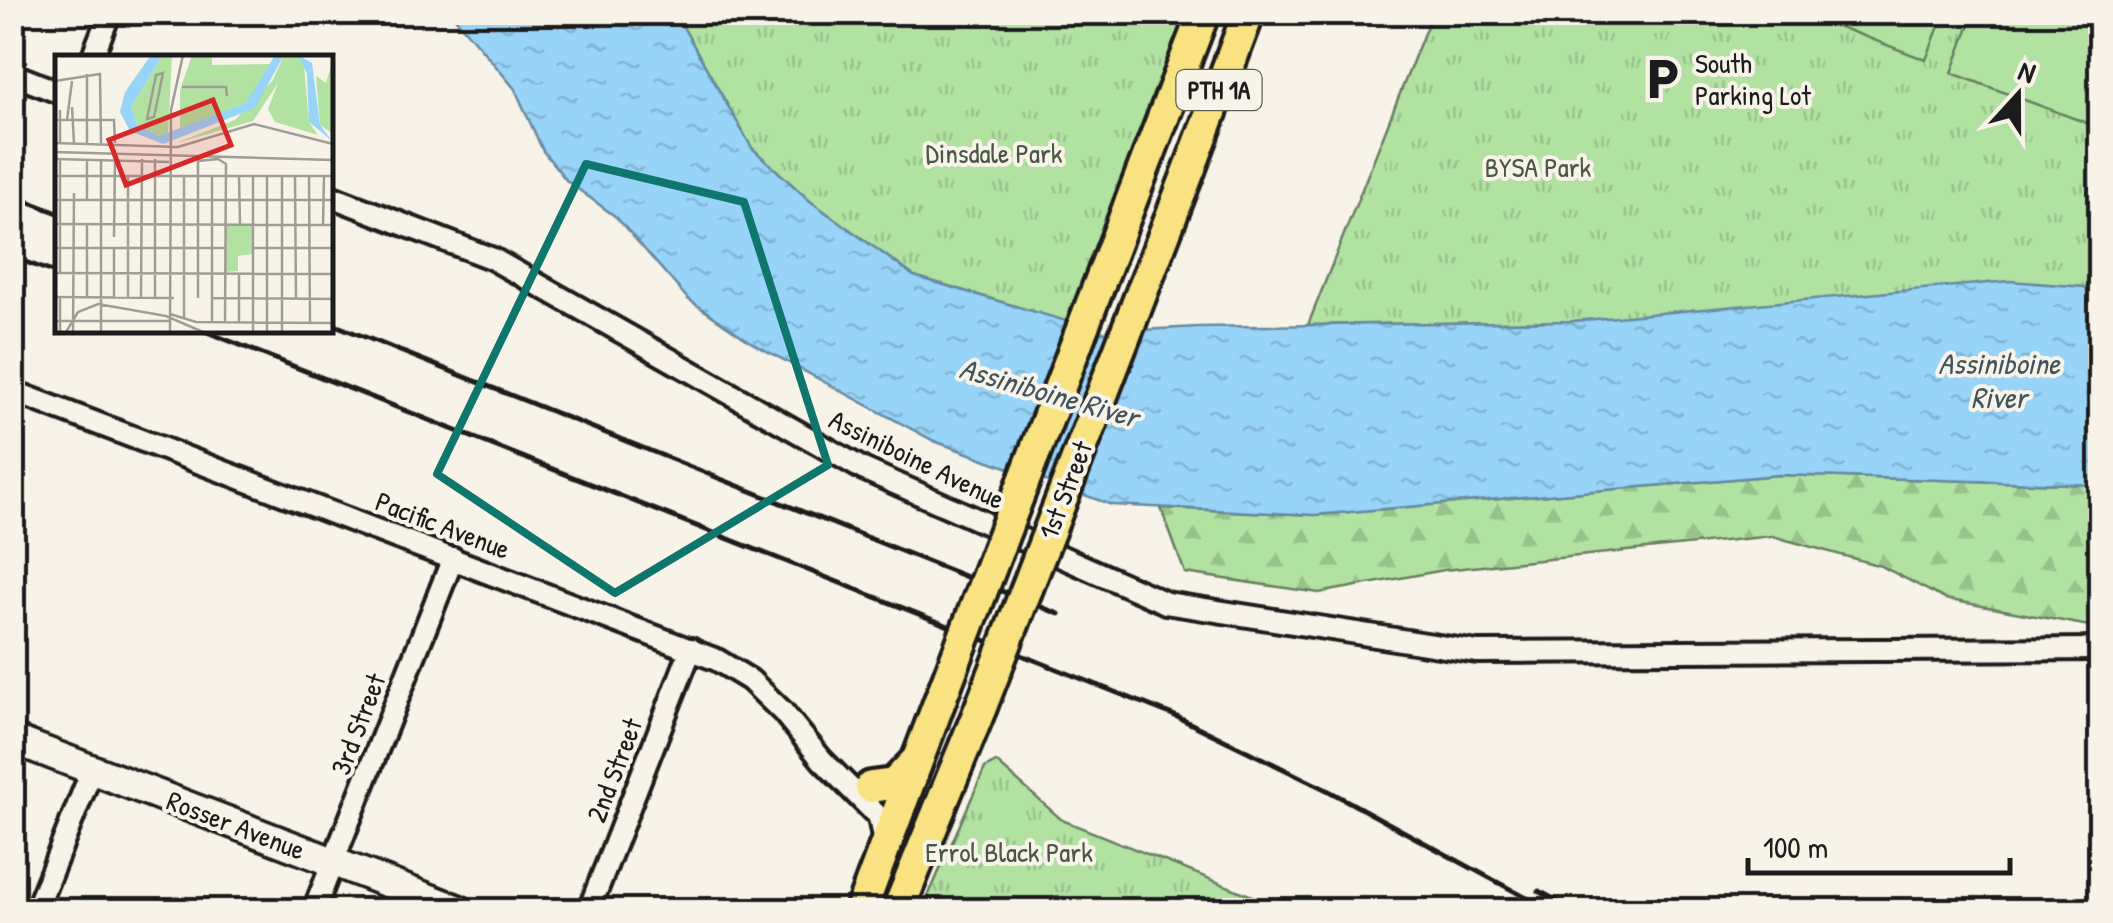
<svg xmlns="http://www.w3.org/2000/svg" width="2113" height="923" viewBox="0 0 2113 923" font-family="'Patrick Hand',sans-serif">
<style>
.forest{fill:url(#forest-firs);stroke:#667f5f;stroke-width:2.5}
.park{fill:url(#park-tufts);stroke:#667f5f;stroke-width:2.5}
.pitch{fill:#b1e2a2;stroke:#667f5f;stroke-width:2.5}
.water{fill:url(#water-ripples);stroke:#668aa0;stroke-width:2.5}
.lines{fill:none;stroke-linecap:round;stroke-linejoin:round}
.street-casing{stroke:#1c1c1c;stroke-width:28}
.secondary-casing{stroke:#1c1c1c;stroke-width:35}
.primary-casing{stroke:#1c1c1c;stroke-width:38}
.street{stroke:#f7f3e8;stroke-width:20}
.secondary{stroke:#f7f3e8;stroke-width:28}
.primary{stroke:#f8e281;stroke-width:30}
.rail{stroke:#1c1c1c;stroke-width:5}
.primary-bridge-casing{stroke:#1c1c1c;stroke-width:38;stroke-linecap:butt}
.primary-bridge{stroke:#f8e281;stroke-width:30}
.marked{fill:none;stroke:#0f766e;stroke-width:8;stroke-linejoin:round}
.labels{text-anchor:middle;stroke-width:8;stroke-linejoin:round;paint-order:stroke}
.shield{fill:#f7f3e8;stroke:#5e5c59;stroke-width:2.5}
.shield-label{font-size:25px;font-weight:bold;fill:#1c1c1c}
.poi-label{font-size:28px;fill:#1c1c1c;stroke:#f7f3e8;text-anchor:start}
.park-label{font-size:28px;fill:#495744;stroke:#f7f3e8}
.street-label{font-size:28px;fill:#1c1c1c;stroke:#f7f3e8}
.water-label{font-size:30px;font-style:italic;fill:#41535e;stroke:#f7f3e8}
.inset-road{fill:none;stroke:#9f9d96;stroke-width:2.5}
.view{fill:#d62828;fill-opacity:0.15;stroke:#d62828;stroke-width:5}
.inset-edge{fill:none;stroke:#1c1c1c;stroke-width:5}
</style>
<defs>
<pattern id="forest-firs" width="22" height="20" patternUnits="userSpaceOnUse" patternTransform="scale(2.5)"><rect width="22" height="20" fill="#b1e2a2"/><path d="M5 1l3.5 6h-7zM16 11l3.5 6h-7z" fill="#98c18b"/></pattern>
<pattern id="park-tufts" width="24" height="20" patternUnits="userSpaceOnUse" patternTransform="scale(2.5)"><rect width="24" height="20" fill="#b1e2a2"/><path d="M3 7l-1-3M5 7V3M7 7l1-3M15 17l-1-3M17 17v-4M19 17l1-3" fill="none" stroke="#98c18b"/></pattern>
<pattern id="water-ripples" width="26" height="14" patternUnits="userSpaceOnUse" patternTransform="scale(2.5)"><rect width="26" height="14" fill="#98d3f8"/><path d="M2 4q2-2 4 0t4 0M15 11q2-2 4 0t4 0" fill="none" stroke="#82b5d4"/></pattern>
</defs>
<rect width="100%" height="100%" fill="#f7f3e8"/>
<filter id="ink" filterUnits="userSpaceOnUse"><feTurbulence type="fractalNoise" baseFrequency=".01" numOctaves="2"/><feDisplacementMap in="SourceGraphic" scale="20" xChannelSelector="R" yChannelSelector="G"/><feConvolveMatrix kernelMatrix="1 2 1 2 8 2 1 2 1" color-interpolation-filters="sRGB"/></filter>
<g filter="url(#ink)">
<!-- forest -->
<path class="forest" d="M 1779,475 L 2100,485 L 2100,628 L 1945,599 L 1881,566 L 1772,536 L 1444,570 L 1319,593 L 1185,573 L 1161,508 L 1315,515 Z"/>
<!-- park -->
<g class="park">
<path d="M 675,13 L 1200,13 L 1078,325 L 914,276 L 810,201 L 752,148 Z"/>
<path d="M 1432,13 L 2100,13 L 2100,288 L 1573,321 L 1308,325 Z"/>
<path d="M 996,762 L 1062,820 L 1287,910 L 922,910 L 985,768 Z"/>
</g>
<!-- pitch -->
<g class="pitch">
<path d="M 1803,13 L 1944,13 L 1926,60 Z"/>
<path d="M 1974,13 L 2100,13 L 2100,128 L 1952,73 Z"/>
</g>
<!-- water -->
<path class="water" d="M 451,13 L 675,13 L 752,148 L 810,201 L 914,276 L 1103,332 L 1198,327 L 1573,321 L 2010,281 L 2098,288 L 2100,485 L 1779,475 L 1315,515 L 1112,505 L 934,441 L 752,343 L 688,299 L 616,217 L 567,181 L 543,151 L 515,89 Z"/>
<g class="lines">
<!-- street casing -->
<g class="street-casing">
<g id="street">
<path d="M 92,58 L 110,12"/>
<path d="M 12,74 L 58,92"/>
<path d="M 330,196 L 493,259 L 863,469 L 1166,603 L 1477,652 L 2100,649"/>
<path d="M 12,391 L 717,660 L 750,680 L 783,712 L 822,760 L 879,817 L 884,843"/>
<path d="M 36,910 L 92,770"/>
<path d="M 314,910 L 453,558"/>
<path d="M 589,910 L 691,649"/>
</g>
</g>
<!-- secondary casing -->
<g class="secondary-casing">
<path id="secondary" d="M 12,739 L 459,910"/>
</g>
<!-- primary casing -->
<g class="primary-casing">
<g id="primary">
<path d="M 1149,154 L 1204,12"/>
<path d="M 1190,168 L 1249,12"/>
<path d="M 871,787 L 894,784 L 914,763"/>
<path d="M 861,910 L 942,695"/>
<path d="M 898,910 L 981,707"/>
</g>
</g>
<!-- street -->
<use href="#street" class="street"/>
<!-- secondary -->
<use href="#secondary" class="secondary"/>
<!-- primary -->
<use href="#primary" class="primary"/>
<!-- rail -->
<g class="rail">
<path d="M 12,195 L 58,213"/>
<path d="M 12,257 L 58,274"/>
<path d="M 330,323 L 1059,614"/>
<path d="M 202,330 L 1173,715 L 1327,790 L 1549,910"/>
<path d="M 1539,891 L 1574,910"/>
</g>
<!-- primary-bridge casing -->
<g class="primary-bridge-casing">
<g id="primary-bridge">
<path d="M 942,695 L 1149,154"/>
<path d="M 981,707 L 1190,168"/>
</g>
</g>
<!-- primary-bridge -->
<use href="#primary-bridge" class="primary-bridge"/>
</g>
</g>
<!-- marked area -->
<path class="marked" d="M 586,164 L 744,202 L 828,465 L 615,593 L 437,474 Z"/>
<!-- icons -->
<defs>
<g id="parking-bare" transform="scale(3.45)"><path d="M-3.5-5.5H1a3.5 3.5 0 0 1 0 7H-1V5.5H-3.5ZM-1-3.4V-.6H.8a1.4 1.4 0 0 0 0-2.8Z" fill="#1c1c1c" stroke="#f7f3e8" stroke-width="2.5" paint-order="stroke"/></g>
</defs>
<g fill-rule="evenodd">
<use href="#parking-bare" x="1662" y="79"/>
</g>
<g class="labels">
<!-- shield labels -->
<rect class="shield" x="1176.5" y="70" width="85" height="40" rx="8"/>
<g class="shield-label">
<text x="1219" y="99">PTH 1A</text>
</g>
<!-- poi labels -->
<g class="poi-label">
<text x="1695" y="73">South<tspan x="1695" dy="32">Parking Lot</tspan></text>
</g>
<!-- park labels -->
<g class="park-label">
<text x="994" y="163">Dinsdale Park</text>
<text x="1538" y="177">BYSA Park</text>
<text x="1009" y="862">Errol Black Park</text>
</g>
<!-- street labels -->
<g class="street-label">
<text transform="translate(917 459) rotate(26)" y="10">Assiniboine Avenue</text>
<text transform="translate(1065 490) rotate(-69)" y="10">1st Street</text>
<text transform="translate(443 525) rotate(21)" y="10">Pacific Avenue</text>
<text transform="translate(358 724) rotate(-69)" y="10">3rd Street</text>
<text transform="translate(614 770) rotate(-69)" y="10">2nd Street</text>
<text transform="translate(236 825) rotate(21)" y="10">Rosser Avenue</text>
</g>
<!-- water labels -->
<g class="water-label">
<text x="1999" y="374">Assiniboine<tspan x="1999" dy="34">River</tspan></text>
<text transform="translate(1049 393) rotate(16)" y="10">Assiniboine River</text>
</g>
</g>
<!-- overview -->
<g transform="translate(55 55)">
<rect width="278" height="278" fill="#f7f3e8"/>
<path d="M 229,0 L 243,0 L 249,11 L 254,67 L 263,80 L 220,67 L 213,54 L 223,28 L 198,66 L 121,88 L 180,65 L 218,25 ZM 277,8 L 277,78 L 265,70 L 261,21 L 271,28 Z" fill="#b1e2a2"/>
<path d="M 108,0 L 117,0 L 113,80 L 104,81 L 82,69 L 76,52 ZM 137,0 L 157,0 L 157,10 L 218,9 L 191,48 L 125,76 L 125,35 ZM 171,169 L 198,169 L 198,199 L 183,201 L 183,216 L 171,217 Z" fill="#b1e2a2"/>
<path d="M 135,15 L 173,15 L 174,28 L 135,29 ZM 171,34 L 171,51 L 129,51 L 128,36 Z" fill="#b1e2a2"/>
<path d="M 96,0 L 108,0 L 76,52 L 82,69 L 104,81 L 191,48 L 220,0 L 229,0 L 200,53 L 108,89 L 75,76 L 65,57 L 70,37 ZM 243,0 L 257,8 L 265,70 L 277,86 L 254,67 L 252,19 Z" fill="#98d3f8"/>
<path class="inset-road" d="M 108,18 L 99,62 L 92,64 L 101,20 ZM 32,19 L 32,88M 0,26 L 45,19 L 46,88M 127,32 L 171,32 L 172,41M 17,52 L 19,88M 5,55 L 5,88M 0,65 L 59,65 L 60,88M 12,65 L 17,26M 0,88 L 123,92 L 199,69 L 278,89M 0,97 L 278,105M 0,104 L 114,107M 5,104 L 5,218M 46,104 L 46,277M 0,121 L 278,121M 184,121 L 185,169M 212,121 L 212,277M 227,121 L 227,277M 240,121 L 241,244M 254,121 L 255,268M 0,145 L 278,145M 32,145 L 32,104M 0,169 L 278,170M 32,169 L 32,242M 268,170 L 269,121M 59,182 L 60,104M 0,193 L 171,193M 59,193 L 59,242M 198,193 L 278,193M 0,218 L 278,219M 184,219 L 184,267M 0,242 L 119,243M 73,242 L 73,121M 86,242 L 87,104M 100,242 L 100,104M 143,243 L 143,106 L 163,104 L 171,109 L 170,267M 157,243 L 278,244M 115,259 L 141,267 L 278,268M 129,263 L 129,121M 0,266 L 114,266M 157,267 L 157,121M 5,277 L 5,242M 11,277 L 23,257 L 43,249 L 111,261 L 148,277M 18,277 L 19,138M 115,277 L 116,55 L 128,0M 198,277 L 198,121"/>
<path class="view" d="M 158,45 L 176,90 L 71,130 L 54,85 Z"/>
<rect width="278" height="278" class="inset-edge"/>
</g>
<!-- margin -->
<rect width="2113" height="923" fill="none" stroke="#f7f3e8" stroke-width="50"/>
<rect x="25" y="25" width="2063" height="873" fill="none" stroke="#1c1c1c" stroke-width="4" filter="url(#ink)"/>
<!-- north arrow -->
<g transform="translate(2018 95) rotate(21)" stroke="#f7f3e8" stroke-width="8" paint-order="stroke">
<path d="M0-8L18 38L0 25L-18 38Z" fill="#1c1c1c"/>
<text y="-15" font-size="28" font-weight="bold" text-anchor="middle" fill="#1c1c1c">N</text>
</g>
<!-- scale -->
<path d="M1748 858v15h262v-15" fill="none" stroke="#1c1c1c" stroke-width="5"/>
<text x="1763" y="858" font-size="30" fill="#1c1c1c" stroke="#f7f3e8" stroke-width="8" paint-order="stroke">100 m</text>
</svg>
